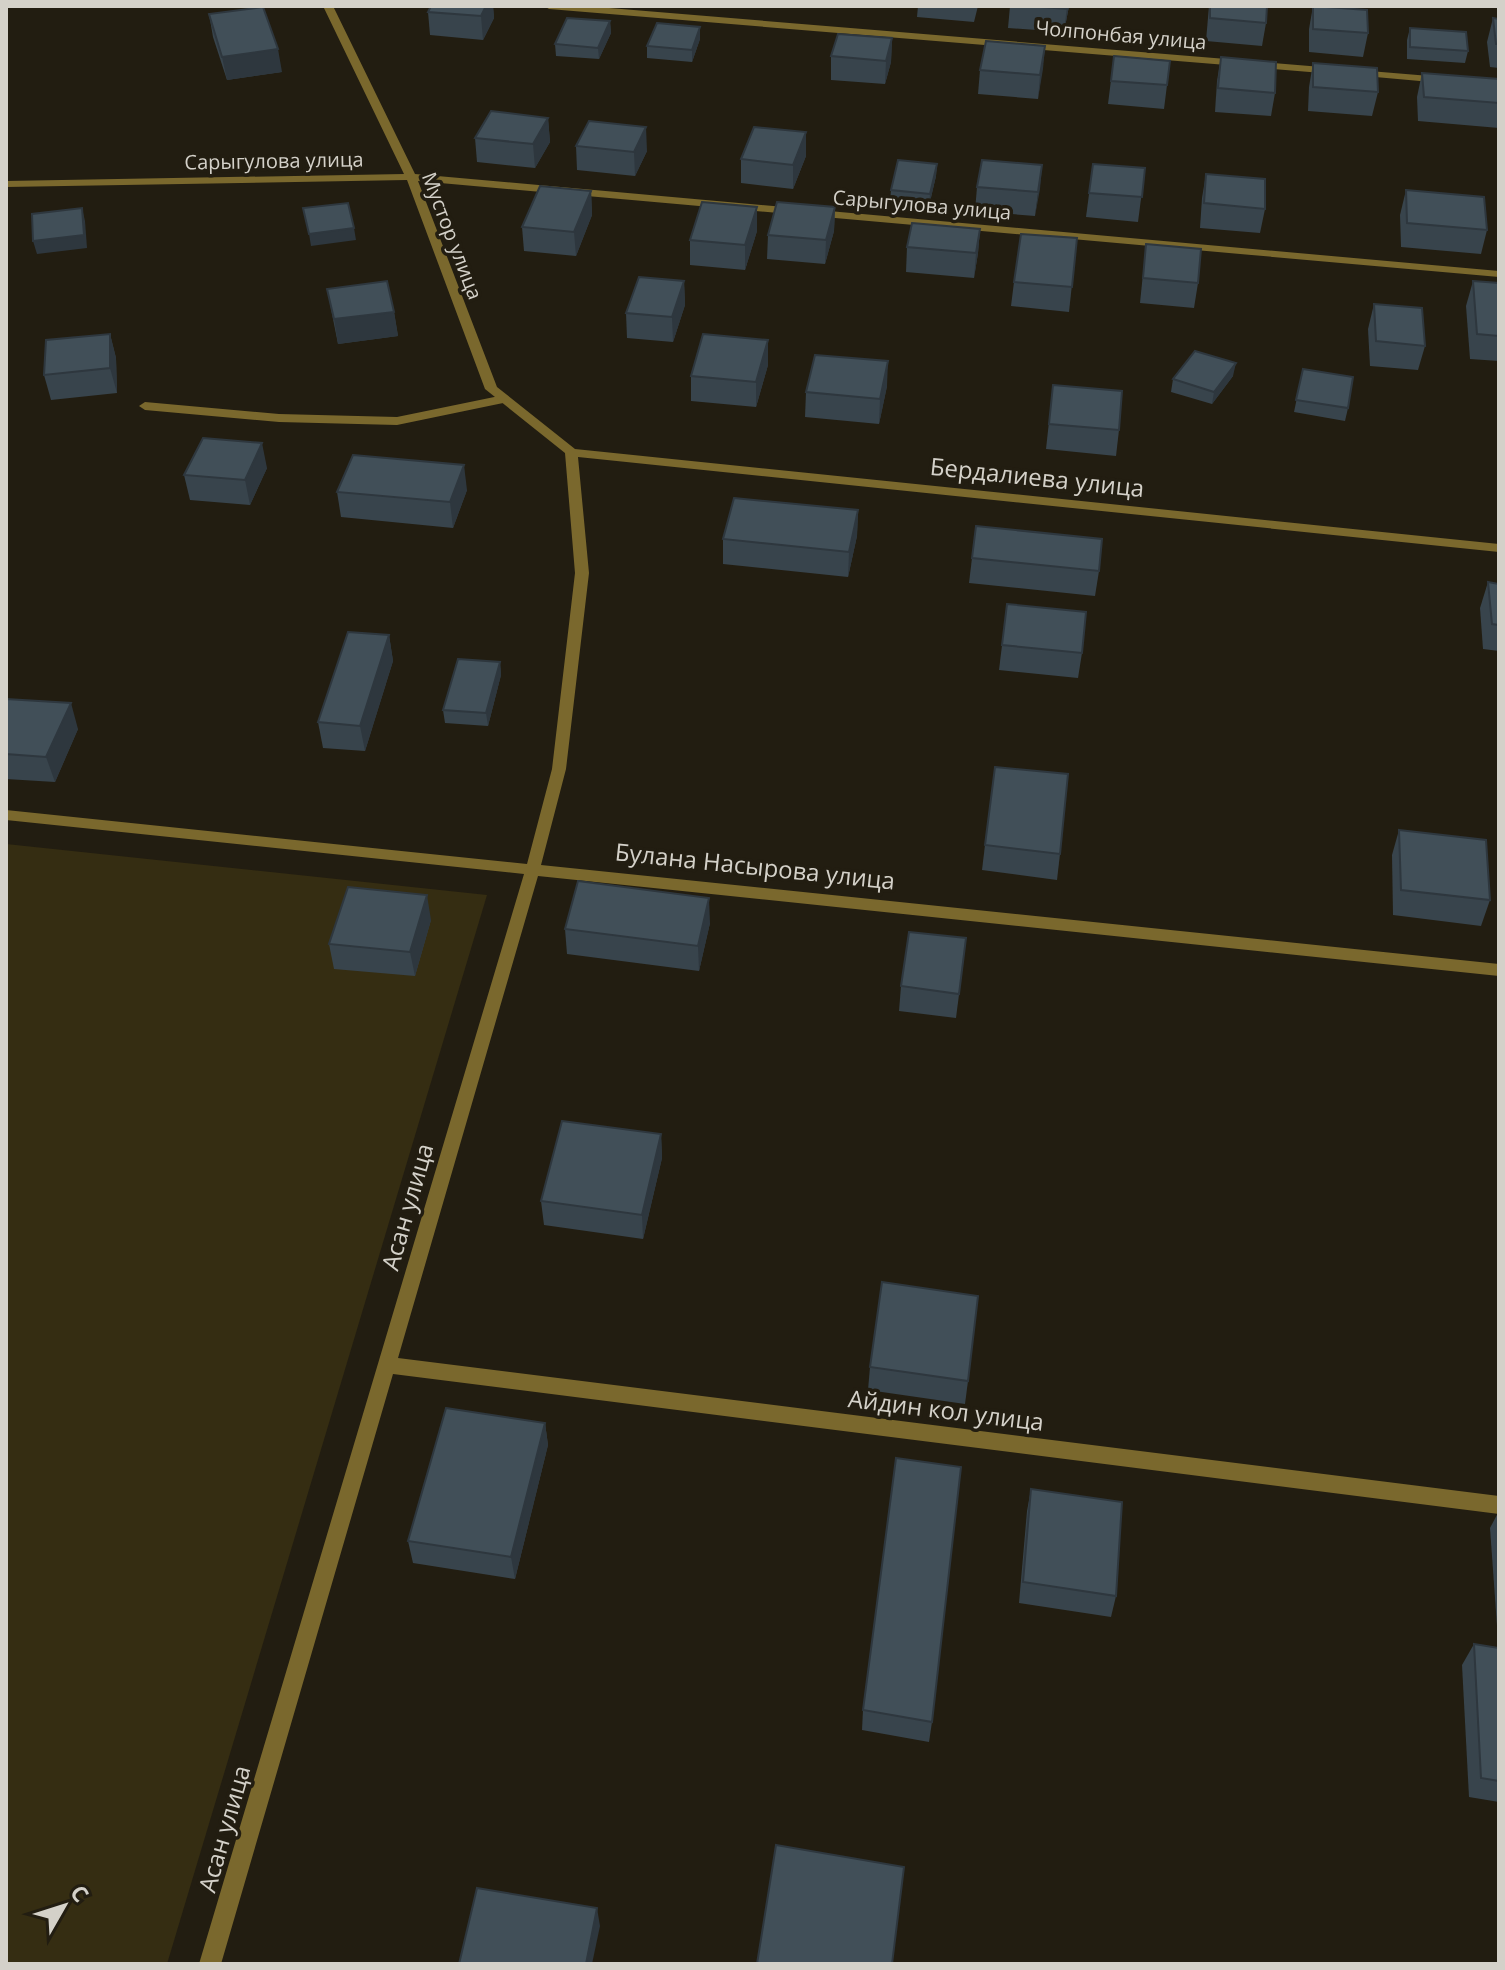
<svg xmlns="http://www.w3.org/2000/svg" width="1505" height="1970" viewBox="0 0 1505 1970" font-family="'Open Sans',sans-serif">
<style>
.green{fill:#352d12}
.lines{fill:none;stroke-linecap:round;stroke-linejoin:round}
.service{fill:#7a682d;fill-rule:evenodd}
.minor{fill:#7a682d;fill-rule:evenodd}
.wall{fill:#38444c}
.shaded-wall{fill:#2e373e}
.building{fill:#414f58;stroke:#2e373e;stroke-width:2}
.labels{text-anchor:middle;stroke-width:7;stroke-linejoin:round;paint-order:stroke}
.far-street-label{font-size:20px;fill:#d4d1c9;stroke:#221d11}
.street-label{font-size:24px;fill:#d4d1c9;stroke:#221d11}
</style>
<rect width="100%" height="100%" fill="#221d11"/>
<!-- green -->
<path class="green" d="M 6,844 L 487,895 L 167,1964 L 6,1964 Z"/>
<g class="lines">
<!-- service -->
<path class="service" d="M 504,395 L 508,396 L 508,402 L 397,425 L 279,422 L 145,410 L 139,406 L 145,402 L 279,414 L 397,417 Z"/>
<!-- minor -->
<g class="minor">
<path d="M 323,6 L 333,6 L 415,174 L 1499,271 L 1499,277 L 418,181 L 497,387 L 575,449 L 1499,544 L 1499,552 L 578,457 L 589,573 L 566,769 L 541,865 L 1499,964 L 1499,976 L 538,876 L 398,1358 L 1499,1496 L 1499,1514 L 393,1374 L 221,1964 L 199,1964 L 524,874 L 6,820 L 6,810 L 527,864 L 552,769 L 575,573 L 565,453 L 485,389 L 407,180 L 6,187 L 6,181 L 404,174 Z"/>
<path d="M 544,6 L 585,6 L 1334,68 L 1339,71 L 1334,74 L 549,9 Z"/>
<path d="M 1357,70 L 1442,77 L 1447,80 L 1442,83 L 1353,75 L 1353,71 Z"/>
</g>
</g>
<!-- wall -->
<g class="wall">
<path d="M 431,6 L 493,6 L 494,18 L 483,40 L 430,35 L 428,12 Z"/>
<path d="M 918,6 L 978,6 L 974,22 L 917,17 Z"/>
<path d="M 1010,6 L 1069,6 L 1064,32 L 1008,28 Z"/>
<path d="M 1209,6 L 1267,6 L 1266,23 L 1262,46 L 1206,41 Z"/>
<path d="M 1313,6 L 1368,33 L 1363,57 L 1309,52 L 1309,29 Z"/>
<path d="M 1325,6 L 1358,6 L 1357,8 Z"/>
<path d="M 209,14 L 282,72 L 227,80 L 213,37 Z"/>
<path d="M 1493,18 L 1499,19 L 1499,68 L 1490,67 L 1487,42 Z"/>
<path d="M 610,21 L 611,33 L 599,59 L 556,56 L 555,44 Z"/>
<path d="M 700,27 L 700,39 L 692,62 L 647,58 L 647,46 Z"/>
<path d="M 1410,28 L 1468,51 L 1465,63 L 1407,59 L 1407,40 Z"/>
<path d="M 892,38 L 891,62 L 885,84 L 831,80 L 831,56 Z"/>
<path d="M 1045,46 L 1038,99 L 978,94 L 980,70 Z"/>
<path d="M 1114,56 L 1167,85 L 1164,109 L 1108,104 Z"/>
<path d="M 1221,57 L 1275,93 L 1271,116 L 1215,112 L 1217,81 Z"/>
<path d="M 1313,63 L 1378,92 L 1372,116 L 1308,111 L 1309,87 Z"/>
<path d="M 1422,73 L 1499,79 L 1499,128 L 1418,121 L 1417,97 Z"/>
<path d="M 548,118 L 550,142 L 535,168 L 477,162 L 475,138 Z"/>
<path d="M 806,132 L 806,156 L 793,189 L 741,183 L 741,159 Z"/>
<path d="M 576,146 L 647,151 L 635,176 L 577,170 Z"/>
<path d="M 937,164 L 936,176 L 929,206 L 890,203 L 891,190 Z"/>
<path d="M 1093,164 L 1145,168 L 1138,222 L 1086,217 Z"/>
<path d="M 1042,165 L 1035,216 L 975,211 L 977,187 Z"/>
<path d="M 1206,174 L 1265,209 L 1260,233 L 1200,228 L 1202,198 Z"/>
<path d="M 1406,190 L 1487,230 L 1481,254 L 1401,247 L 1400,215 Z"/>
<path d="M 591,191 L 592,215 L 576,256 L 524,251 L 522,227 Z"/>
<path d="M 835,207 L 834,231 L 825,264 L 767,259 L 768,235 Z"/>
<path d="M 980,229 L 978,253 L 974,278 L 906,272 L 907,247 Z"/>
<path d="M 757,231 L 745,270 L 690,265 L 690,240 Z"/>
<path d="M 1077,238 L 1069,312 L 1011,306 L 1014,282 Z"/>
<path d="M 1146,244 L 1198,283 L 1194,308 L 1140,303 Z"/>
<path d="M 684,281 L 685,305 L 673,342 L 627,338 L 626,313 Z"/>
<path d="M 1473,281 L 1499,283 L 1499,361 L 1470,359 L 1466,306 Z"/>
<path d="M 327,289 L 394,312 L 398,336 L 338,344 Z"/>
<path d="M 1374,304 L 1425,346 L 1418,370 L 1370,366 L 1368,329 Z"/>
<path d="M 110,334 L 116,358 L 117,393 L 51,400 L 44,375 Z"/>
<path d="M 768,340 L 768,365 L 756,407 L 691,401 L 691,376 Z"/>
<path d="M 1303,369 L 1348,408 L 1345,421 L 1294,412 Z"/>
<path d="M 1233,376 L 1212,404 L 1171,392 L 1173,379 Z"/>
<path d="M 1053,385 L 1119,430 L 1116,456 L 1046,449 Z"/>
<path d="M 887,386 L 879,424 L 805,417 L 806,392 Z"/>
<path d="M 267,468 L 250,505 L 190,500 L 184,475 Z"/>
<path d="M 467,490 L 453,528 L 341,517 L 337,492 Z"/>
<path d="M 858,510 L 857,536 L 848,577 L 723,564 L 723,539 Z"/>
<path d="M 972,558 L 1099,571 L 1095,596 L 969,583 Z"/>
<path d="M 1488,582 L 1499,584 L 1499,651 L 1483,649 L 1480,608 Z"/>
<path d="M 1007,604 L 1082,653 L 1078,678 L 999,670 Z"/>
<path d="M 389,635 L 393,661 L 365,751 L 323,748 L 318,722 Z"/>
<path d="M 500,662 L 501,675 L 488,726 L 445,723 L 443,710 Z"/>
<path d="M 6,699 L 78,729 L 55,782 L 6,779 Z"/>
<path d="M 1399,830 L 1490,900 L 1481,926 L 1393,915 L 1392,855 Z"/>
<path d="M 985,845 L 1060,854 L 1057,880 L 982,870 Z"/>
<path d="M 431,920 L 415,976 L 334,969 L 329,944 Z"/>
<path d="M 710,923 L 699,971 L 567,954 L 565,929 Z"/>
<path d="M 963,963 L 956,1018 L 899,1011 L 901,986 Z"/>
<path d="M 661,1134 L 662,1158 L 643,1239 L 544,1225 L 541,1201 Z"/>
<path d="M 870,1367 L 968,1381 L 965,1404 L 868,1390 Z"/>
<path d="M 545,1423 L 548,1445 L 515,1579 L 413,1563 L 408,1541 Z"/>
<path d="M 1031,1489 L 1116,1596 L 1111,1617 L 1019,1603 L 1027,1511 Z"/>
<path d="M 1499,1511 L 1499,1626 L 1497,1626 L 1490,1528 Z"/>
<path d="M 1474,1644 L 1499,1648 L 1499,1802 L 1469,1797 L 1462,1665 Z"/>
<path d="M 863,1710 L 932,1722 L 929,1742 L 862,1730 Z"/>
</g>
<!-- shaded-wall -->
<g class="shaded-wall">
<path d="M 486,6 L 493,6 L 494,18 L 483,40 L 481,16 Z"/>
<path d="M 1067,6 L 1069,6 L 1064,32 Z"/>
<path d="M 610,21 L 611,33 L 599,59 L 598,48 Z"/>
<path d="M 700,27 L 700,39 L 692,62 L 692,50 Z"/>
<path d="M 892,38 L 891,62 L 885,84 L 886,61 Z"/>
<path d="M 1045,46 L 1043,69 L 1038,99 L 1040,75 Z"/>
<path d="M 278,49 L 282,72 L 227,80 L 222,57 Z"/>
<path d="M 548,118 L 550,142 L 535,168 L 533,144 Z"/>
<path d="M 646,127 L 647,151 L 635,176 L 634,152 Z"/>
<path d="M 806,132 L 806,156 L 793,189 L 793,165 Z"/>
<path d="M 937,164 L 936,176 L 929,206 L 930,194 Z"/>
<path d="M 1042,165 L 1040,189 L 1035,216 L 1038,192 Z"/>
<path d="M 591,191 L 592,215 L 576,256 L 574,232 Z"/>
<path d="M 757,207 L 757,231 L 745,270 L 745,245 Z"/>
<path d="M 835,207 L 834,231 L 825,264 L 826,240 Z"/>
<path d="M 82,208 L 85,221 L 87,248 L 37,254 L 33,241 Z"/>
<path d="M 354,228 L 356,240 L 311,246 L 309,234 Z"/>
<path d="M 980,229 L 978,253 L 974,278 L 976,253 Z"/>
<path d="M 684,281 L 685,305 L 673,342 L 672,317 Z"/>
<path d="M 394,312 L 398,336 L 338,344 L 334,319 Z"/>
<path d="M 110,334 L 116,358 L 117,393 L 110,368 Z"/>
<path d="M 768,340 L 768,365 L 756,407 L 756,382 Z"/>
<path d="M 888,361 L 887,386 L 879,424 L 880,399 Z"/>
<path d="M 1236,363 L 1233,376 L 1212,404 L 1214,392 Z"/>
<path d="M 262,443 L 267,468 L 250,505 L 245,480 Z"/>
<path d="M 464,465 L 467,490 L 453,528 L 450,502 Z"/>
<path d="M 858,510 L 857,536 L 848,577 L 849,552 Z"/>
<path d="M 389,635 L 393,661 L 365,751 L 360,726 Z"/>
<path d="M 500,662 L 501,675 L 488,726 L 486,713 Z"/>
<path d="M 71,703 L 78,729 L 55,782 L 46,757 Z"/>
<path d="M 427,895 L 431,920 L 415,976 L 410,952 Z"/>
<path d="M 709,898 L 710,923 L 699,971 L 698,946 Z"/>
<path d="M 661,1134 L 662,1158 L 643,1239 L 642,1215 Z"/>
<path d="M 545,1423 L 548,1445 L 515,1579 L 511,1557 Z"/>
<path d="M 597,1908 L 600,1926 L 592,1964 L 586,1964 Z"/>
</g>
<!-- building -->
<g class="building">
<path d="M 431,6 L 486,6 L 481,16 L 428,12 Z"/>
<path d="M 1028,6 L 1067,6 L 1067,9 Z"/>
<path d="M 1210,6 L 1267,6 L 1266,23 L 1210,18 Z"/>
<path d="M 1313,6 L 1367,10 L 1368,33 L 1313,29 Z"/>
<path d="M 263,7 L 278,49 L 222,57 L 209,14 Z"/>
<path d="M 567,18 L 610,21 L 598,48 L 555,44 Z"/>
<path d="M 1493,18 L 1499,19 L 1499,44 L 1496,44 Z"/>
<path d="M 657,23 L 700,27 L 692,50 L 647,46 Z"/>
<path d="M 1410,28 L 1466,32 L 1468,51 L 1410,47 Z"/>
<path d="M 838,34 L 892,38 L 886,61 L 831,56 Z"/>
<path d="M 986,41 L 1045,46 L 1040,75 L 980,70 Z"/>
<path d="M 1114,56 L 1170,61 L 1167,85 L 1111,81 Z"/>
<path d="M 1221,57 L 1276,62 L 1275,93 L 1218,88 Z"/>
<path d="M 1313,63 L 1377,68 L 1378,92 L 1313,87 Z"/>
<path d="M 1422,73 L 1499,79 L 1499,103 L 1424,97 Z"/>
<path d="M 491,111 L 548,118 L 533,144 L 475,138 Z"/>
<path d="M 589,121 L 646,127 L 634,152 L 576,146 Z"/>
<path d="M 754,127 L 806,132 L 793,165 L 741,159 Z"/>
<path d="M 898,160 L 937,164 L 930,194 L 891,190 Z"/>
<path d="M 982,160 L 1042,165 L 1038,192 L 977,187 Z"/>
<path d="M 1093,164 L 1145,168 L 1142,197 L 1089,193 Z"/>
<path d="M 1206,174 L 1265,179 L 1265,209 L 1204,203 Z"/>
<path d="M 540,186 L 591,191 L 574,232 L 522,227 Z"/>
<path d="M 1406,190 L 1484,197 L 1487,230 L 1407,223 Z"/>
<path d="M 702,202 L 757,207 L 745,245 L 690,240 Z"/>
<path d="M 777,202 L 835,207 L 826,240 L 768,235 Z"/>
<path d="M 348,203 L 354,228 L 309,234 L 303,208 Z"/>
<path d="M 82,208 L 84,235 L 33,241 L 32,214 Z"/>
<path d="M 912,223 L 980,229 L 976,253 L 907,247 Z"/>
<path d="M 1021,234 L 1077,238 L 1072,287 L 1014,282 Z"/>
<path d="M 1146,244 L 1201,249 L 1198,283 L 1143,278 Z"/>
<path d="M 639,277 L 684,281 L 672,317 L 626,313 Z"/>
<path d="M 387,281 L 394,312 L 334,319 L 327,289 Z"/>
<path d="M 1473,281 L 1499,283 L 1499,336 L 1477,334 Z"/>
<path d="M 1374,304 L 1422,308 L 1425,346 L 1376,341 Z"/>
<path d="M 110,334 L 110,368 L 44,375 L 46,340 Z"/>
<path d="M 703,334 L 768,340 L 756,382 L 691,376 Z"/>
<path d="M 1195,351 L 1236,363 L 1214,392 L 1173,379 Z"/>
<path d="M 815,355 L 888,361 L 880,399 L 806,392 Z"/>
<path d="M 1303,369 L 1353,377 L 1348,408 L 1296,400 Z"/>
<path d="M 1053,385 L 1122,391 L 1119,430 L 1049,424 Z"/>
<path d="M 203,438 L 262,443 L 245,480 L 184,475 Z"/>
<path d="M 353,455 L 464,465 L 450,502 L 337,492 Z"/>
<path d="M 734,498 L 858,510 L 849,552 L 723,539 Z"/>
<path d="M 976,526 L 1102,539 L 1099,571 L 972,558 Z"/>
<path d="M 1488,582 L 1499,584 L 1499,625 L 1492,624 Z"/>
<path d="M 1007,604 L 1086,612 L 1082,653 L 1002,645 Z"/>
<path d="M 348,632 L 389,635 L 360,726 L 318,722 Z"/>
<path d="M 458,659 L 500,662 L 486,713 L 443,710 Z"/>
<path d="M 6,699 L 71,703 L 46,757 L 6,754 Z"/>
<path d="M 995,767 L 1068,774 L 1060,854 L 985,845 Z"/>
<path d="M 1399,830 L 1486,840 L 1490,900 L 1401,890 Z"/>
<path d="M 578,881 L 709,898 L 698,946 L 565,929 Z"/>
<path d="M 348,887 L 427,895 L 410,952 L 329,944 Z"/>
<path d="M 909,932 L 966,938 L 959,994 L 901,986 Z"/>
<path d="M 562,1121 L 661,1134 L 642,1215 L 541,1201 Z"/>
<path d="M 882,1282 L 978,1296 L 968,1381 L 870,1367 Z"/>
<path d="M 446,1408 L 545,1423 L 511,1557 L 408,1541 Z"/>
<path d="M 896,1458 L 961,1467 L 932,1722 L 863,1710 Z"/>
<path d="M 1031,1489 L 1122,1502 L 1116,1596 L 1023,1582 Z"/>
<path d="M 1474,1644 L 1499,1648 L 1499,1781 L 1481,1778 Z"/>
<path d="M 776,1845 L 904,1867 L 892,1964 L 757,1964 Z"/>
<path d="M 477,1888 L 597,1908 L 586,1964 L 459,1964 Z"/>
</g>
<g class="labels">
<!-- far-street labels -->
<g class="far-street-label">
<text transform="translate(1121 35) rotate(5)" y="7">Чолпонбая улица</text>
<text transform="translate(274 161) rotate(-1)" y="7">Сарыгулова улица</text>
<text transform="translate(922 205) rotate(5)" y="7">Сарыгулова улица</text>
<text transform="translate(452 236) rotate(69)" y="7">Мустор улица</text>
</g>
<!-- street labels -->
<g class="street-label">
<text transform="translate(1037 478) rotate(6)" y="8">Бердалиева улица</text>
<text transform="translate(755 867) rotate(6)" y="8">Булана Насырова улица</text>
<text transform="translate(408 1207) rotate(-74)" y="8">Асан улица</text>
<text transform="translate(946 1411) rotate(7)" y="8">Айдин кол улица</text>
<text transform="translate(225 1829) rotate(-74)" y="8">Асан улица</text>
</g>
</g>
<!-- border -->
<rect width="1505" height="1970" fill="none" stroke="#d4d1c9" stroke-width="16"/>
<!-- north arrow -->
<g transform="translate(64 1906) rotate(51)" stroke="#221d11" stroke-width="6" paint-order="stroke">
<path d="M0-6L14 30L0 20L-14 30Z" fill="#d4d1c9"/>
<text y="-12" font-size="22" font-weight="bold" text-anchor="middle" fill="#d4d1c9">С</text>
</g>
</svg>
